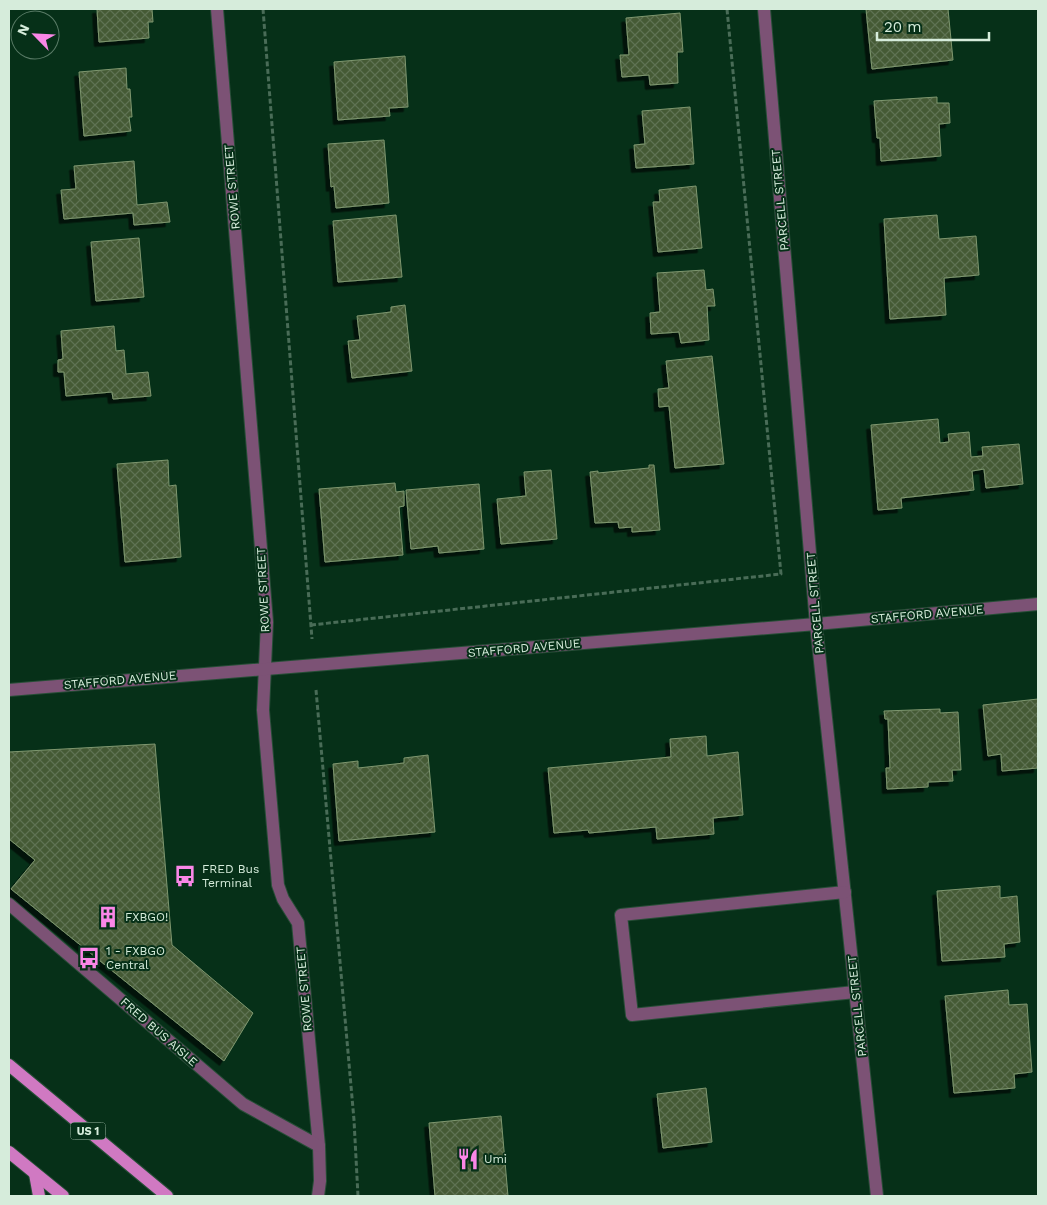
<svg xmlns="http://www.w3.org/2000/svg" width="1047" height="1205" viewBox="0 0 1047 1205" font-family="'Work Sans',sans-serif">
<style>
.building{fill:url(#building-cross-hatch);stroke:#7f976f;filter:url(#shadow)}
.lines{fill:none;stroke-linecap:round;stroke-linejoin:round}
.minor-casing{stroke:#274e37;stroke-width:14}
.major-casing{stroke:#274e37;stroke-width:14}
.path{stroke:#496c57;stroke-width:3;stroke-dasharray:5 2.5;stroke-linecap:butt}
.minor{stroke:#7c5275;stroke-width:12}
.major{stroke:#d079c2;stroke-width:12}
.labels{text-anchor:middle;stroke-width:4;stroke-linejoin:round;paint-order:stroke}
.shield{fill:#063018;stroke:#98b4a0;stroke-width:1}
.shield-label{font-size:11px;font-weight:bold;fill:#d6ecdb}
.street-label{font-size:12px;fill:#d6ecdb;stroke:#063018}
.poi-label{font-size:12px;fill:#d6ecdb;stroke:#063018;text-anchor:start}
</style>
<defs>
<pattern id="building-cross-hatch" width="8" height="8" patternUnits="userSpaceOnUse" patternTransform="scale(1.25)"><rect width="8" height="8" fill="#445a35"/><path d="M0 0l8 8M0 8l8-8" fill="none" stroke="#5e7252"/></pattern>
<filter id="shadow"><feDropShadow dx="-4.5" dy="4.5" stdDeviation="0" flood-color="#0009"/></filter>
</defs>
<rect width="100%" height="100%" fill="#063018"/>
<!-- building -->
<g class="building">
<path d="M 97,9 L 152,9 L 153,22 L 148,22 L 149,38 L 99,42 Z"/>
<path d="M 866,9 L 948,9 L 953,60 L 872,69 Z"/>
<path d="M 680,13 L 683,52 L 677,52 L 678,83 L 650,85 L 649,75 L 622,77 L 620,55 L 629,55 L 626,18 Z"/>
<path d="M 405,56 L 408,107 L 389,108 L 390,116 L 338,120 L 334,62 Z"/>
<path d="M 126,68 L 127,89 L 130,89 L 132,117 L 129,117 L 131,131 L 84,136 L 79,72 Z"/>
<path d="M 937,97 L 937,103 L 949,103 L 950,123 L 939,124 L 941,156 L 881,161 L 880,138 L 877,138 L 874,101 Z"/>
<path d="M 690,107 L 694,164 L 636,168 L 634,145 L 645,144 L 642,111 Z"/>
<path d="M 384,140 L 389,203 L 336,208 L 334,186 L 331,187 L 328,144 Z"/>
<path d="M 134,161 L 137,205 L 167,202 L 170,222 L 134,225 L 133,213 L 64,219 L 61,190 L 76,189 L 74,166 Z"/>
<path d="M 696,186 L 702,248 L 658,252 L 653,202 L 660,202 L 659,190 Z"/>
<path d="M 396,215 L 402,277 L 338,282 L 333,221 Z"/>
<path d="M 937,215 L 939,239 L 976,236 L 979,275 L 944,278 L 946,315 L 890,319 L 884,219 Z"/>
<path d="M 139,238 L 144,297 L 96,301 L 91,242 Z"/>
<path d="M 704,270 L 706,290 L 713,289 L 715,306 L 707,306 L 709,340 L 681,343 L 679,332 L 651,334 L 650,313 L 660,312 L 657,273 Z"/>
<path d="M 405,305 L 412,371 L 352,378 L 348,341 L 360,340 L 357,316 L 391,312 L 391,307 Z"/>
<path d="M 114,326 L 116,351 L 124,350 L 126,374 L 148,372 L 151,396 L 113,399 L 112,392 L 66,396 L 64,372 L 58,372 L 58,360 L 63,359 L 61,331 Z"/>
<path d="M 712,356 L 724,464 L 675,468 L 669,406 L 659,407 L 658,389 L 669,388 L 666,361 Z"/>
<path d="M 938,419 L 940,443 L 949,442 L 948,434 L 969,432 L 971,457 L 983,456 L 982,447 L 1019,444 L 1023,484 L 986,488 L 984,469 L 972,471 L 974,490 L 901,498 L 902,508 L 878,510 L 871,425 Z"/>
<path d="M 168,460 L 169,486 L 176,485 L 181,557 L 125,562 L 117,464 Z"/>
<path d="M 649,465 L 654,465 L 660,530 L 632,532 L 632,527 L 619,528 L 618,522 L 595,523 L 590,472 L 598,471 L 598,473 L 649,468 Z"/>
<path d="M 551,470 L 557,539 L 501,544 L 497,499 L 526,496 L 524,472 Z"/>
<path d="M 395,483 L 396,492 L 404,491 L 404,506 L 399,507 L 403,555 L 325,562 L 319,489 Z"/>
<path d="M 479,484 L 484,549 L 439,553 L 438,546 L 411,549 L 406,490 Z"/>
<path d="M 1038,699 L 1038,768 L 1002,771 L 1001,754 L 988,756 L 983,705 Z"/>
<path d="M 940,709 L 940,713 L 958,712 L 961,770 L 952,770 L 953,781 L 928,782 L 928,787 L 887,789 L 886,768 L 890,768 L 888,719 L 885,719 L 884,711 Z"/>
<path d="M 706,736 L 707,756 L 738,752 L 743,815 L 713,818 L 714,834 L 657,839 L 656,827 L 589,833 L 588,830 L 554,833 L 548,768 L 671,757 L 670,739 Z"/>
<path d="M 155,744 L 172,945 L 253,1013 L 224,1061 L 11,889 L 35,860 L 9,839 L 9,752 Z"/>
<path d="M 428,755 L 435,832 L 339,841 L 333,764 L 358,761 L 358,768 L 404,763 L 404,758 Z"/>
<path d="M 1000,886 L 1000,898 L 1017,896 L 1020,942 L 1004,944 L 1005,957 L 942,961 L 937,891 Z"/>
<path d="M 1008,990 L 1009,1005 L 1027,1004 L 1032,1072 L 1014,1074 L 1015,1088 L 954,1093 L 945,996 Z"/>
<path d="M 706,1088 L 712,1142 L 663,1148 L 657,1094 Z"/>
<path d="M 501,1116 L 508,1196 L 435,1196 L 429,1123 Z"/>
</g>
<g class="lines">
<!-- minor casing -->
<g class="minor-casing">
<g id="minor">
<path d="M 217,9 L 267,622 L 263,710 L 278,885 L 283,899 L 298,923 L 319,1146 L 320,1181 L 318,1196"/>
<path d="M 764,9 L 816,624 L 877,1196"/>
<path d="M 9,690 L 816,624 L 1038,604"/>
<path d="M 845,892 L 621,915 L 632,1015 L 855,992"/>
<path d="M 9,904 L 243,1104 L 319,1146"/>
</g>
</g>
<!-- major casing -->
<g class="major-casing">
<g id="major">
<path d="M 9,1065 L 167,1196"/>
<path d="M 9,1152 L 63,1196"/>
<path d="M 35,1174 L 39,1196"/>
</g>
</g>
<!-- path -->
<g class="path">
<path d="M 263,9 L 312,639"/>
<path d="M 311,625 L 781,574 L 727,9"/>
<path d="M 316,690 L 354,1120 L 358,1196"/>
</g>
<!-- minor -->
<use href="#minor" class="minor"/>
<!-- major -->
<use href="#major" class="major"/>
</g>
<!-- icons -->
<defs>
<g id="bus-bare" transform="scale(1.725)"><path d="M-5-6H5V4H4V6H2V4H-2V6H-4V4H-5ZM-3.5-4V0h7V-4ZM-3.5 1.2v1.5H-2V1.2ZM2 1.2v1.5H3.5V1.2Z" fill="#fa87e7" stroke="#063018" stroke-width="2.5" paint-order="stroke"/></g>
<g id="building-bare" transform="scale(1.725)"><path d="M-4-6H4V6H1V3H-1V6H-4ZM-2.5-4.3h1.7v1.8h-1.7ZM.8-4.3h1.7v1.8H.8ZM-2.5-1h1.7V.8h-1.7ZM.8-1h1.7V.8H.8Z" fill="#fa87e7" stroke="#063018" stroke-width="2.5" paint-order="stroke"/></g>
<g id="restaurant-bare" transform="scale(1.725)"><path d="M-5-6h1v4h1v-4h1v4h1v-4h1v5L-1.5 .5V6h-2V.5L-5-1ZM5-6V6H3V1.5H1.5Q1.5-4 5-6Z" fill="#fa87e7" stroke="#063018" stroke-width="2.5" paint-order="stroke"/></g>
</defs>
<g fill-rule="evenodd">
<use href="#bus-bare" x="185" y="876"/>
<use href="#building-bare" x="108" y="917"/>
<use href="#bus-bare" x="89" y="958"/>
<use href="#restaurant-bare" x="468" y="1159"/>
</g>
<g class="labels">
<!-- shield labels -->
<rect class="shield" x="70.5" y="1122.5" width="35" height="17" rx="4"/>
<g class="shield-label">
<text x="88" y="1135">US 1</text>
</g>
<!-- street labels -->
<g class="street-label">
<text transform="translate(232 187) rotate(-95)" y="4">ROWE STREET</text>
<text transform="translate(780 200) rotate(-95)" y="4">PARCELL STREET</text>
<text transform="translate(263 590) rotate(-93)" y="4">ROWE STREET</text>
<text transform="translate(815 603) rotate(-95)" y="4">PARCELL STREET</text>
<text transform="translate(927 614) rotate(-5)" y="4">STAFFORD AVENUE</text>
<text transform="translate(524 648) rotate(-5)" y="4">STAFFORD AVENUE</text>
<text transform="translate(120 680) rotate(-5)" y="4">STAFFORD AVENUE</text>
<text transform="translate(304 989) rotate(-95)" y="4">ROWE STREET</text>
<text transform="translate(857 1006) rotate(-96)" y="4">PARCELL STREET</text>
<text transform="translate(159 1032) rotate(41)" y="4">FRED BUS AISLE</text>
</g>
<!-- poi labels -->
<g class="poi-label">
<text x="202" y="873">FRED Bus<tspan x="202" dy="14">Terminal</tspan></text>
<text x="125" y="921">FXBGO!</text>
<text x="106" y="955">1 - FXBGO<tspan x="106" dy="14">Central</tspan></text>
<text x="484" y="1163">Umi</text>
</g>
</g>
<!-- border -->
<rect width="1047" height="1205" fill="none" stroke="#d6ecdb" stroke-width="20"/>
<!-- north arrow -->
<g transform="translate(35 35) rotate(294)"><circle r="24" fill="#063018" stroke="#597b66"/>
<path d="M0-4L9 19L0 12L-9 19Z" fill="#fa87e7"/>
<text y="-8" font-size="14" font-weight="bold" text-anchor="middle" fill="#d6ecdb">N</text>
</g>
<!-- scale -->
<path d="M877 32v8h112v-8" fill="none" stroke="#d6ecdb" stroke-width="2.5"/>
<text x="884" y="32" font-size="15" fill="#d6ecdb" stroke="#063018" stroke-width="4" paint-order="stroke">20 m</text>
</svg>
